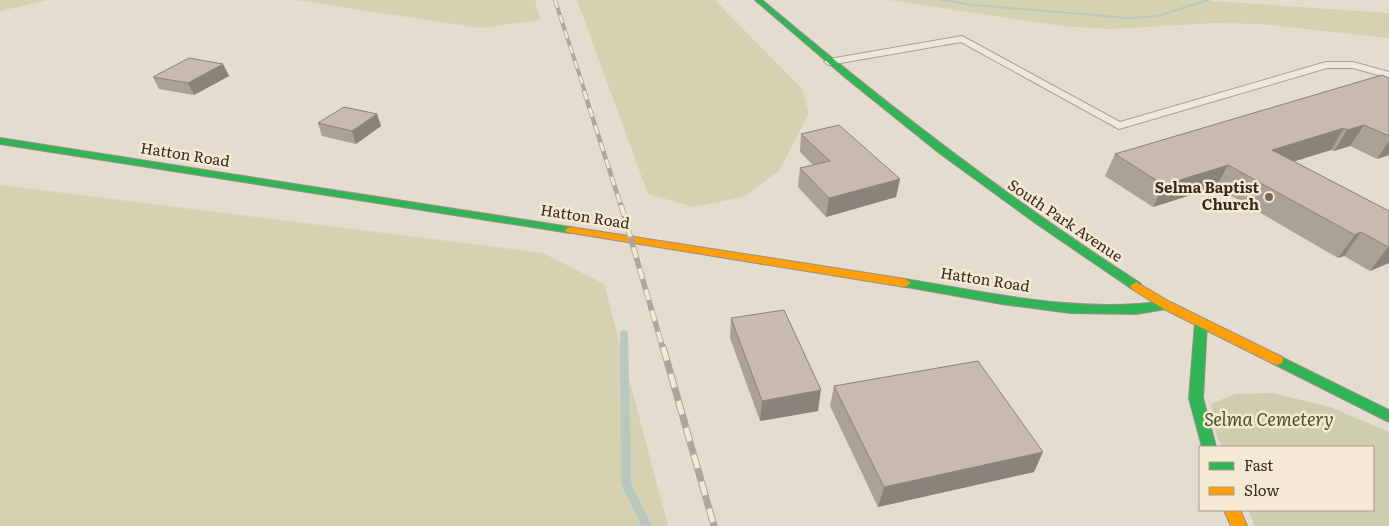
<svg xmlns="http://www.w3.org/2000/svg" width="1389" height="526" viewBox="0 0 1389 526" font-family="Literata,serif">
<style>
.green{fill:#d4d2b1}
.cemetery{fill:#cecdb0}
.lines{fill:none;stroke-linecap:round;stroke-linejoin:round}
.stream{fill:#b9c8bf;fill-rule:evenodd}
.lane-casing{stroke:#a9a197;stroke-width:2}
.fast-casing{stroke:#999187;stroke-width:2}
.slow-casing{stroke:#999187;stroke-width:2}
.lane{fill:#ece8df;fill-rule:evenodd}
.fast{fill:#30b455;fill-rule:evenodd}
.slow{fill:#ff9f0a;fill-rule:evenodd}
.rail-far3-casing{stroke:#aca69f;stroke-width:4}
.rail-far2-casing{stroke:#aca69f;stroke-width:4.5}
.rail-far1-casing{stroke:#aca69f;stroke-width:5.5}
.rail-casing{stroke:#aca69f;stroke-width:7}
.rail-far3{stroke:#f4ead4;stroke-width:2.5;stroke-dasharray:8;stroke-linecap:butt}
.rail-far2{stroke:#f4ead4;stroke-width:3;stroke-dasharray:9;stroke-linecap:butt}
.rail-far1{stroke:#f4ead4;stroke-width:4;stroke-dasharray:11;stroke-linecap:butt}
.rail{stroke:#f4ead4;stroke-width:5;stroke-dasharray:14;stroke-linecap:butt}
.wall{fill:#aba196}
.shaded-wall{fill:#8b837a}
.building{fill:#c7bbaf;stroke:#8b837a}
.poi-dot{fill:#74685c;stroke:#f4ead4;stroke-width:2}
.labels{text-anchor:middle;stroke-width:5;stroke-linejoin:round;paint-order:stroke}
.street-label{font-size:15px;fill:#382a1f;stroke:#f4ead4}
.poi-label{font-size:15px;font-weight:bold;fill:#382a1f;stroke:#f4ead4;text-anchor:end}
.near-park-label{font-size:18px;font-style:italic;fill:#4a5326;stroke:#f4ead4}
</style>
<rect width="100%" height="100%" fill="#e4dcce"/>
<!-- green -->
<g class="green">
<path d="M 0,0 L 48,0 L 0,11 Z"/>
<path d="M 296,0 L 535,0 L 540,20 L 480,28 Z"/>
<path d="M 577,0 L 715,0 L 802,89 L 809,113 L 779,171 L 743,197 L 693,207 L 648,194 Z"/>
<path d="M 889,0 L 1198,0 L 1389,13 L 1389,38 L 1261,24 L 1215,23 L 1109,29 L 1062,26 Z"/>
<path d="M 0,185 L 543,253 L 604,284 L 668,526 L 0,526 Z"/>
</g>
<!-- cemetery -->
<path class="cemetery" d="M 1272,393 L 1330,407 L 1389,432 L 1389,526 L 1255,526 L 1248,510 L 1373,510 L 1373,447 L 1222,447 L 1216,434 L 1211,404 L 1235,394 Z"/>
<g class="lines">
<!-- stream -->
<g class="stream">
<path d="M 938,0 L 949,0 L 973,4 L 1128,17 L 1158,15 L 1204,0 L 1211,0 L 1158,17 L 1128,19 L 973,6 Z"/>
<path d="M 624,330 L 627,331 L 628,333 L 631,484 L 652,526 L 642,526 L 621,484 L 620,333 L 621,331 Z"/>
</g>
<!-- lane casing -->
<g class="lane-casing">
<path id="lane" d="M 962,36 L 1120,122 L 1326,62 L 1353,62 L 1389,72 L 1389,78 L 1353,68 L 1327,68 L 1119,129 L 961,42 L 829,65 L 824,62 L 829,59 Z"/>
</g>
<!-- fast casing -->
<g class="fast-casing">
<g id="fast">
<path d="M 755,0 L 762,0 C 883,102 1007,198 1140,283 L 1142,286 L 1140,289 L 1132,289 L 1034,222 L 938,152 L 846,78 Z"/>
<path d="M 0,138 L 570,227 L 575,230 L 570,233 L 0,144 Z"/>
<path d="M 905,279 C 992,293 1078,314 1166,301 L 1172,305 L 1166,309 L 1136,314 L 1070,313 L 1002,304 L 901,286 L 899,283 Z"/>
<path d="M 1201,319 L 1205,320 L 1207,323 L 1203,398 L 1216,447 L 1202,447 L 1189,398 L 1195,323 L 1197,320 Z"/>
<path d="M 1277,355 L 1389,410 L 1389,422 L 1272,363 L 1271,360 L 1272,357 Z"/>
</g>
</g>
<!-- slow casing -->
<g class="slow-casing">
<g id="slow">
<path d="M 570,227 L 905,279 L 911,283 L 905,287 L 566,232 L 565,230 Z"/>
<path d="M 1136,282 L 1170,302 L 1282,357 L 1283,360 L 1282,363 L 1277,365 L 1272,363 L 1162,308 L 1132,289 L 1130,286 Z"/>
<path d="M 1224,510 L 1240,510 L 1247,526 L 1231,526 Z"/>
</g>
</g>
<!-- lane -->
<use href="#lane" class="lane"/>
<!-- fast -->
<use href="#fast" class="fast"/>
<!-- slow -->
<use href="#slow" class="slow"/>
<!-- rail-far3 casing -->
<g class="rail-far3-casing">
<path id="rail-far3" d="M 555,0 L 585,92"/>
</g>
<!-- rail-far2 casing -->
<g class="rail-far2-casing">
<path id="rail-far2" d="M 584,91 L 621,206"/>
</g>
<!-- rail-far1 casing -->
<g class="rail-far1-casing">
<path id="rail-far1" d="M 621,205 L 663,349"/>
</g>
<!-- rail casing -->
<g class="rail-casing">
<path id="rail" d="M 663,347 L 714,526"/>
</g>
<!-- rail-far3 -->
<use href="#rail-far3" class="rail-far3"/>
<!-- rail-far2 -->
<use href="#rail-far2" class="rail-far2"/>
<!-- rail-far1 -->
<use href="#rail-far1" class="rail-far1"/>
<!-- rail -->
<use href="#rail" class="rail"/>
</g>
<!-- wall -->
<g class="wall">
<path d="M 223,64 L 229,76 L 194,95 L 159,89 L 153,77 Z"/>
<path d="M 1389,78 L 1389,155 L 1377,159 L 1350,146 L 1334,151 L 1331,150 L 1294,161 L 1389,211 L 1389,263 L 1370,271 L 1344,256 L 1338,258 L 1216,187 L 1153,207 L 1105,176 L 1115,154 Z"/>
<path d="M 377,114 L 381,126 L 356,144 L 322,136 L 318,123 Z"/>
<path d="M 801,134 L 900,179 L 896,197 L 826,217 L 798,187 L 800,168 L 813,165 L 800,152 Z"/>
<path d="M 731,318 L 818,411 L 760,421 L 730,338 Z"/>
<path d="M 834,386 L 1034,472 L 878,507 L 830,406 Z"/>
</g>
<!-- shaded-wall -->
<g class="shaded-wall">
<path d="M 223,64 L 229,76 L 194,95 L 188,83 Z"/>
<path d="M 377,114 L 381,126 L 356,144 L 352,131 Z"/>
<path d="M 1364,125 L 1350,146 L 1334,151 L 1347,130 Z"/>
<path d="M 1344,128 L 1331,150 L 1260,172 L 1272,150 Z"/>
<path d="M 1389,141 L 1389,155 L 1377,159 Z"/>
<path d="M 1228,165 L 1216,187 L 1153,207 L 1164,185 Z"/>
<path d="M 900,179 L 896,197 L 826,217 L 829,198 Z"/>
<path d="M 1361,232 L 1344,256 L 1338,258 L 1355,235 Z"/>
<path d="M 1388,247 L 1389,247 L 1389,263 L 1370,271 Z"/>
<path d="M 821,390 L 818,411 L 760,421 L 762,401 Z"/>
<path d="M 1043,452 L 1034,472 L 878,507 L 884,487 Z"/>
</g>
<!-- building -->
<g class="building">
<path d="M 189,58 L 223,64 L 188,83 L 153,77 Z"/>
<path d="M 1382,75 L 1389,78 L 1389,136 L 1364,125 L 1347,130 L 1344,128 L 1272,150 L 1389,211 L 1389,247 L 1388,247 L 1361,232 L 1355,235 L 1228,165 L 1164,185 L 1115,154 Z"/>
<path d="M 344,107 L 377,114 L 352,131 L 318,123 Z"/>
<path d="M 839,125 L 900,179 L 829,198 L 800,168 L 830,161 L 801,134 Z"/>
<path d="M 784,310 L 821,390 L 762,401 L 731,318 Z"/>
<path d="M 978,361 L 1043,452 L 884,487 L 834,386 Z"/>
</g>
<!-- markers -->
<circle class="poi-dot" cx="1269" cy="197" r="5"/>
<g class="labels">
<!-- street labels -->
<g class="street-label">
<text transform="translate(185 155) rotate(9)" y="5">Hatton Road</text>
<text transform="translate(585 217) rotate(9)" y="5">Hatton Road</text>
<text transform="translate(1065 221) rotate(34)" y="5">South Park Avenue</text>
<text transform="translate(985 280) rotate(9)" y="5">Hatton Road</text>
</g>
<!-- poi labels -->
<g class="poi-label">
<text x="1259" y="193">Selma Baptist<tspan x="1259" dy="17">Church</tspan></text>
</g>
<!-- near-park labels -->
<g class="near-park-label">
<text x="1269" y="426">Selma Cemetery</text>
</g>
</g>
<!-- legend -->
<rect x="1199" y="446" width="175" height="65" fill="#f4ead4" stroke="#a99d8c"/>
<rect x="1209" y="462" width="25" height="8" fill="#30b455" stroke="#a99d8c"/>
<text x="1244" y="471" font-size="15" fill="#382a1f">Fast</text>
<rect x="1209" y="487" width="25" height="8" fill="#ff9f0a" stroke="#a99d8c"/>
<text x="1244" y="496" font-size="15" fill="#382a1f">Slow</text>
</svg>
